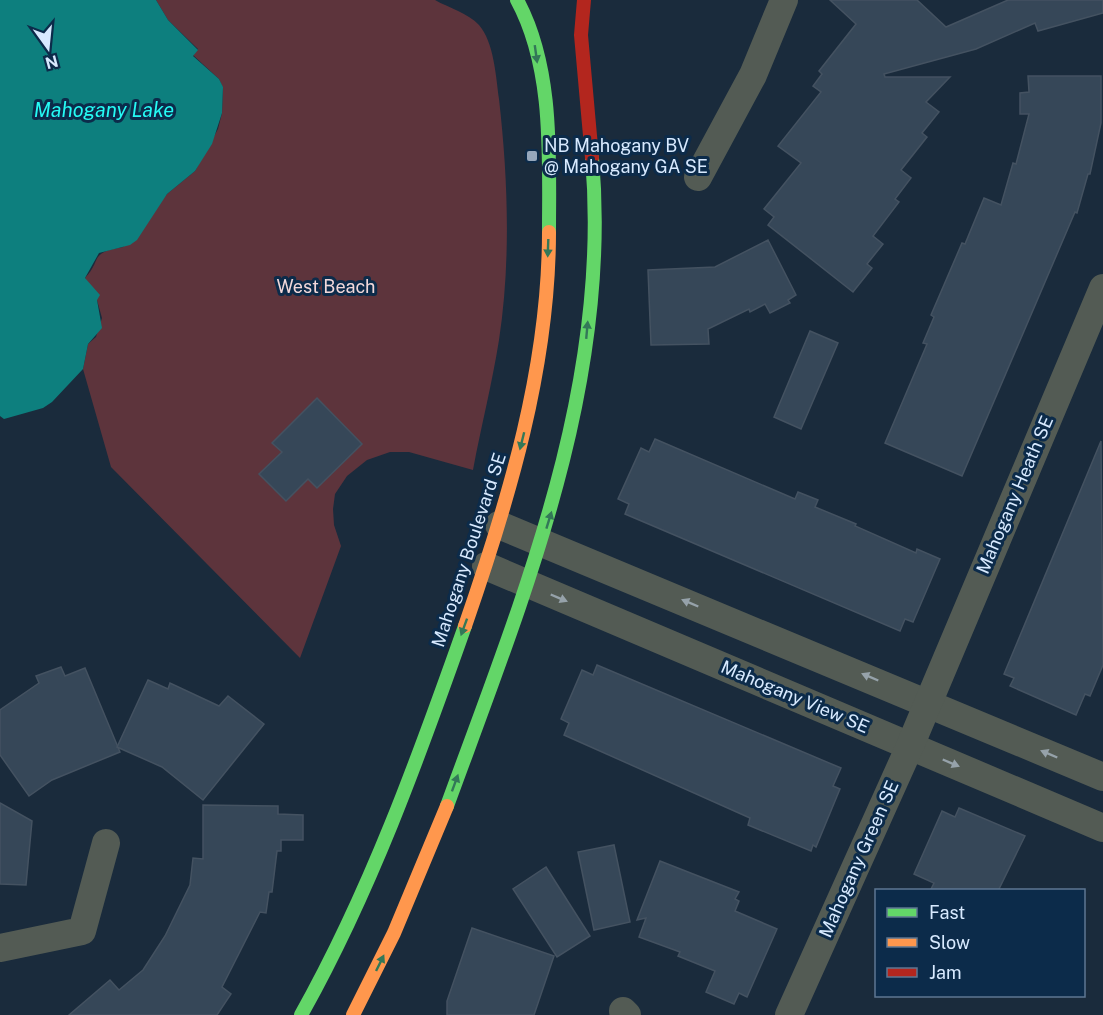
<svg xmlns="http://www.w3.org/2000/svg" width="1103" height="1015" viewBox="0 0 1103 1015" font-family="'Public Sans',sans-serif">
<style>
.green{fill:#5d343c}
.water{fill:#0d7f7e}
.building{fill:#364758;stroke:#445261;stroke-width:1.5}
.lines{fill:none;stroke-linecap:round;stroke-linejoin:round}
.street{stroke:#535b54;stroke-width:28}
.fast{stroke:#63d668;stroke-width:14}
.slow{stroke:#ff974d;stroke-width:14}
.jam{stroke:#b3261e;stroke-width:14}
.oneway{fill:#337858}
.oneway2{fill:#96a2aa}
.poi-dot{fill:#96a7bb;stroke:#0c2b4a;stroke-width:2}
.labels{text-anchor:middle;stroke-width:6;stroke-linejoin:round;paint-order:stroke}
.poi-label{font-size:18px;fill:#d8eaff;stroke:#0c2b4a;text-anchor:start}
.park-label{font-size:18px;fill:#f2d8da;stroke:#0c2b4a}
.street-label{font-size:18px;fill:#d8eaff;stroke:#0c2b4a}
.water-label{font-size:20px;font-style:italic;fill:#25faf4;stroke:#0c2b4a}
</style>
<rect width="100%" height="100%" fill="#1a2b3c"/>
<!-- green -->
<path class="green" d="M 156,0 L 435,0 C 449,8 468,13 479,25 C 494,42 496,77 499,99 C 508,178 511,261 499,340 C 492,384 481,427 473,470 L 409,452 L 390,452 L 367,460 L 347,476 L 335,494 L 333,509 L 334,525 L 341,546 L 300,658 L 111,467 L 83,369 L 88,344 L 96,337 L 102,318 L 97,300 L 85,278 C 103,259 88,253 123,247 L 167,194 L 195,171 L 218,129 L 222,113 L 223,88 L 219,79 L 193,55 L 198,49 L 168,20 Z"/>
<!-- water -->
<path class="water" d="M 0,0 L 156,0 L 168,20 L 198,50 L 193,56 L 219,79 L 223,87 L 222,113 L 212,144 L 195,171 L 167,194 L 137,240 L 130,245 L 99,253 L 85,278 L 100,295 L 97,300 L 102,328 L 88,344 L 83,369 L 52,402 L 43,408 L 4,419 L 0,416 Z"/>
<!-- building -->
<g class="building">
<path d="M 830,0 L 917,0 L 946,27 L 1008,0 L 1103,0 L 1103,13 L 1038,31 L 1035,23 L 976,49 L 884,74 L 885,77 L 950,77 L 926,102 L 939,112 L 922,133 L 927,137 L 901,170 L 911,178 L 895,199 L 899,202 L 873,236 L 883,244 L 867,264 L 872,268 L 853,292 L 768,225 L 774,217 L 764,209 L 801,163 L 778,146 L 821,92 L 813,86 L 822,74 L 819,71 L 856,24 Z"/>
<path d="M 1028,76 L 1101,76 L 1101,123 L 1090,174 L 1088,174 L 1077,213 L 1075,212 L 962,476 L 885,443 L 927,344 L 923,343 L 934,317 L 931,315 L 962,243 L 965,244 L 984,198 L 1001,205 L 1013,163 L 1016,164 L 1029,114 L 1020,114 L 1020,93 L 1029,92 Z"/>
<path d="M 768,240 L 796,295 L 788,300 L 790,303 L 770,313 L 765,304 L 750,312 L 749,309 L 708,329 L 709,344 L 651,345 L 648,270 L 715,267 Z"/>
<path d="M 810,331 L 838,343 L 801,429 L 774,417 Z"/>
<path d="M 317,398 L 362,444 L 317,488 L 308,479 L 286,501 L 259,474 L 282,452 L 272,443 Z"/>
<path d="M 655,439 L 795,499 L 798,492 L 818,500 L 815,507 L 856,524 L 855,526 L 916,553 L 917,549 L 940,559 L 913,622 L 905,619 L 900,631 L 625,514 L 629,504 L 618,499 L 641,448 L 649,452 Z"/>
<path d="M 1101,441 L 1103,665 L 1090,696 L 1085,694 L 1076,715 L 1010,686 L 1014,678 L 1004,674 Z"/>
<path d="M 597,665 L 841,768 L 833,786 L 840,789 L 816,847 L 813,845 L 811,851 L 748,825 L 750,818 L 564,735 L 569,723 L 561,719 L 582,670 L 593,675 Z"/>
<path d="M 61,667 L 65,676 L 85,668 L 120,752 L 52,780 L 29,796 L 0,755 L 0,710 L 39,683 L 36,676 Z"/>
<path d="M 148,680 L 168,689 L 170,683 L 219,706 L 228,696 L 264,724 L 203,800 L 162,767 L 117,747 Z"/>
<path d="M 0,803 L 32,821 L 26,885 L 0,884 Z"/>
<path d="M 203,805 L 278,806 L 278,814 L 303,815 L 303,840 L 281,840 L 281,851 L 277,851 L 272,892 L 269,892 L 266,913 L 260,912 L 222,987 L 231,994 L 217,1015 L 69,1015 L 110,980 L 119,990 L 143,970 L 165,936 L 190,885 L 193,858 L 203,859 Z"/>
<path d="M 959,808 L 1025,836 L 998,891 L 930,891 L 934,883 L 914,874 L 942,811 L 955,817 Z"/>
<path d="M 614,845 L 630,922 L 594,930 L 578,852 Z"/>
<path d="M 660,861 L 739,892 L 735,899 L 739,901 L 735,911 L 777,929 L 747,997 L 739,993 L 734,1004 L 706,992 L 715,971 L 678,956 L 680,952 L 639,937 L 646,918 L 637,920 Z"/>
<path d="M 546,867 L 590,936 L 557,957 L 513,889 Z"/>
<path d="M 472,928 L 554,956 L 534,1015 L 447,1015 L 447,1001 Z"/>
</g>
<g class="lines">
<!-- street -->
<g class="street">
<path d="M 698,177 L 753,75 L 784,0"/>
<path d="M 499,525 L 1103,777"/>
<path d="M 486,566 L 1103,828"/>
<path d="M 0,948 L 82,931 L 106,843"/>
<path d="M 623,1011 L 627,1015"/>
<path d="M 789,1015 L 910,746 L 1103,288"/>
</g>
<!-- fast -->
<g class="fast">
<path d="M 517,0 C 554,68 549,157 549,232"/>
<path d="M 447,806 C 523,598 612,384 592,158"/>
<path d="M 301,1015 C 370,892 418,759 465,626"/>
</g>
<!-- slow -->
<g class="slow">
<path d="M 465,626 C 509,499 549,367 549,232"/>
<path d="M 353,1015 L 394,933 L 447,806"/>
</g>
<!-- jam -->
<path class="jam" d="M 584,0 L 581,35 L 592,158"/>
</g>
<!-- one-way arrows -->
<defs><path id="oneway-solid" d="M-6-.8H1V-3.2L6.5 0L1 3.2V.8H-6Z" transform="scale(1.5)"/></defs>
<g class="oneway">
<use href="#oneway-solid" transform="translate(536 54) rotate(82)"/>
<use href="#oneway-solid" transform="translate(548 248) rotate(92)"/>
<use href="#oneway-solid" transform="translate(587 330) rotate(-85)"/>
<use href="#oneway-solid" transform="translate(522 441) rotate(104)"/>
<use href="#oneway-solid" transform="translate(549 520) rotate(-73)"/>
<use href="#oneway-solid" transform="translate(464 627) rotate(110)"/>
<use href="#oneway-solid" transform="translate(455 783) rotate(-70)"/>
<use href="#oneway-solid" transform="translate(380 963) rotate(-64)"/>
</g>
<g class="oneway2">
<use href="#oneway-solid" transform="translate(559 598) rotate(23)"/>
<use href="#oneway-solid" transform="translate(690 603) rotate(-157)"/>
<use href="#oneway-solid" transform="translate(870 677) rotate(-157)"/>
<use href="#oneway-solid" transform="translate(1049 754) rotate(-157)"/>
<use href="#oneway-solid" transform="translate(951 763) rotate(23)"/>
</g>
<!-- markers -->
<rect class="poi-dot" x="526" y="150" width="12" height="12" rx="3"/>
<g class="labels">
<!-- poi labels -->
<g class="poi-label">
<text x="544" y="152">NB Mahogany BV<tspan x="544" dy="21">@ Mahogany GA SE</tspan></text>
</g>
<!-- park labels -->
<g class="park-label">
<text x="326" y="293">West Beach</text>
</g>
<!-- street labels -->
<g class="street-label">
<text transform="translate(1015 495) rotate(-67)" y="6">Mahogany Heath SE</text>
<text transform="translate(469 550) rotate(-72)" y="6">Mahogany Boulevard SE</text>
<text transform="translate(795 697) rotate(23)" y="6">Mahogany View SE</text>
<text transform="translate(859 859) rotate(-66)" y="6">Mahogany Green SE</text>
</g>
<!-- water labels -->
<g class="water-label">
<text x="104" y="117">Mahogany Lake</text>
</g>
</g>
<!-- legend -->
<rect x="875" y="889" width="210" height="108" fill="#0c2b4a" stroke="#5e7792" stroke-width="1.5"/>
<rect x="887" y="908" width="30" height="9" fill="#63d668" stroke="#5e7792" stroke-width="1.5"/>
<text x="929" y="919" font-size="18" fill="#d8eaff">Fast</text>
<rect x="887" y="938" width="30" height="9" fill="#ff974d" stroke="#5e7792" stroke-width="1.5"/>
<text x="929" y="949" font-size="18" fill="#d8eaff">Slow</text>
<rect x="887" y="968" width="30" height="9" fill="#b3261e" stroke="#5e7792" stroke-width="1.5"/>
<text x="929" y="979" font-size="18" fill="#d8eaff">Jam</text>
<!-- north arrow -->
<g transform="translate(48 48) rotate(165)" stroke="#0c2b4a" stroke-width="4.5" paint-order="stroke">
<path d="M0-4.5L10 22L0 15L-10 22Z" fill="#d8eaff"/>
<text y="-9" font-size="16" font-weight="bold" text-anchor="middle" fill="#d8eaff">N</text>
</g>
</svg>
